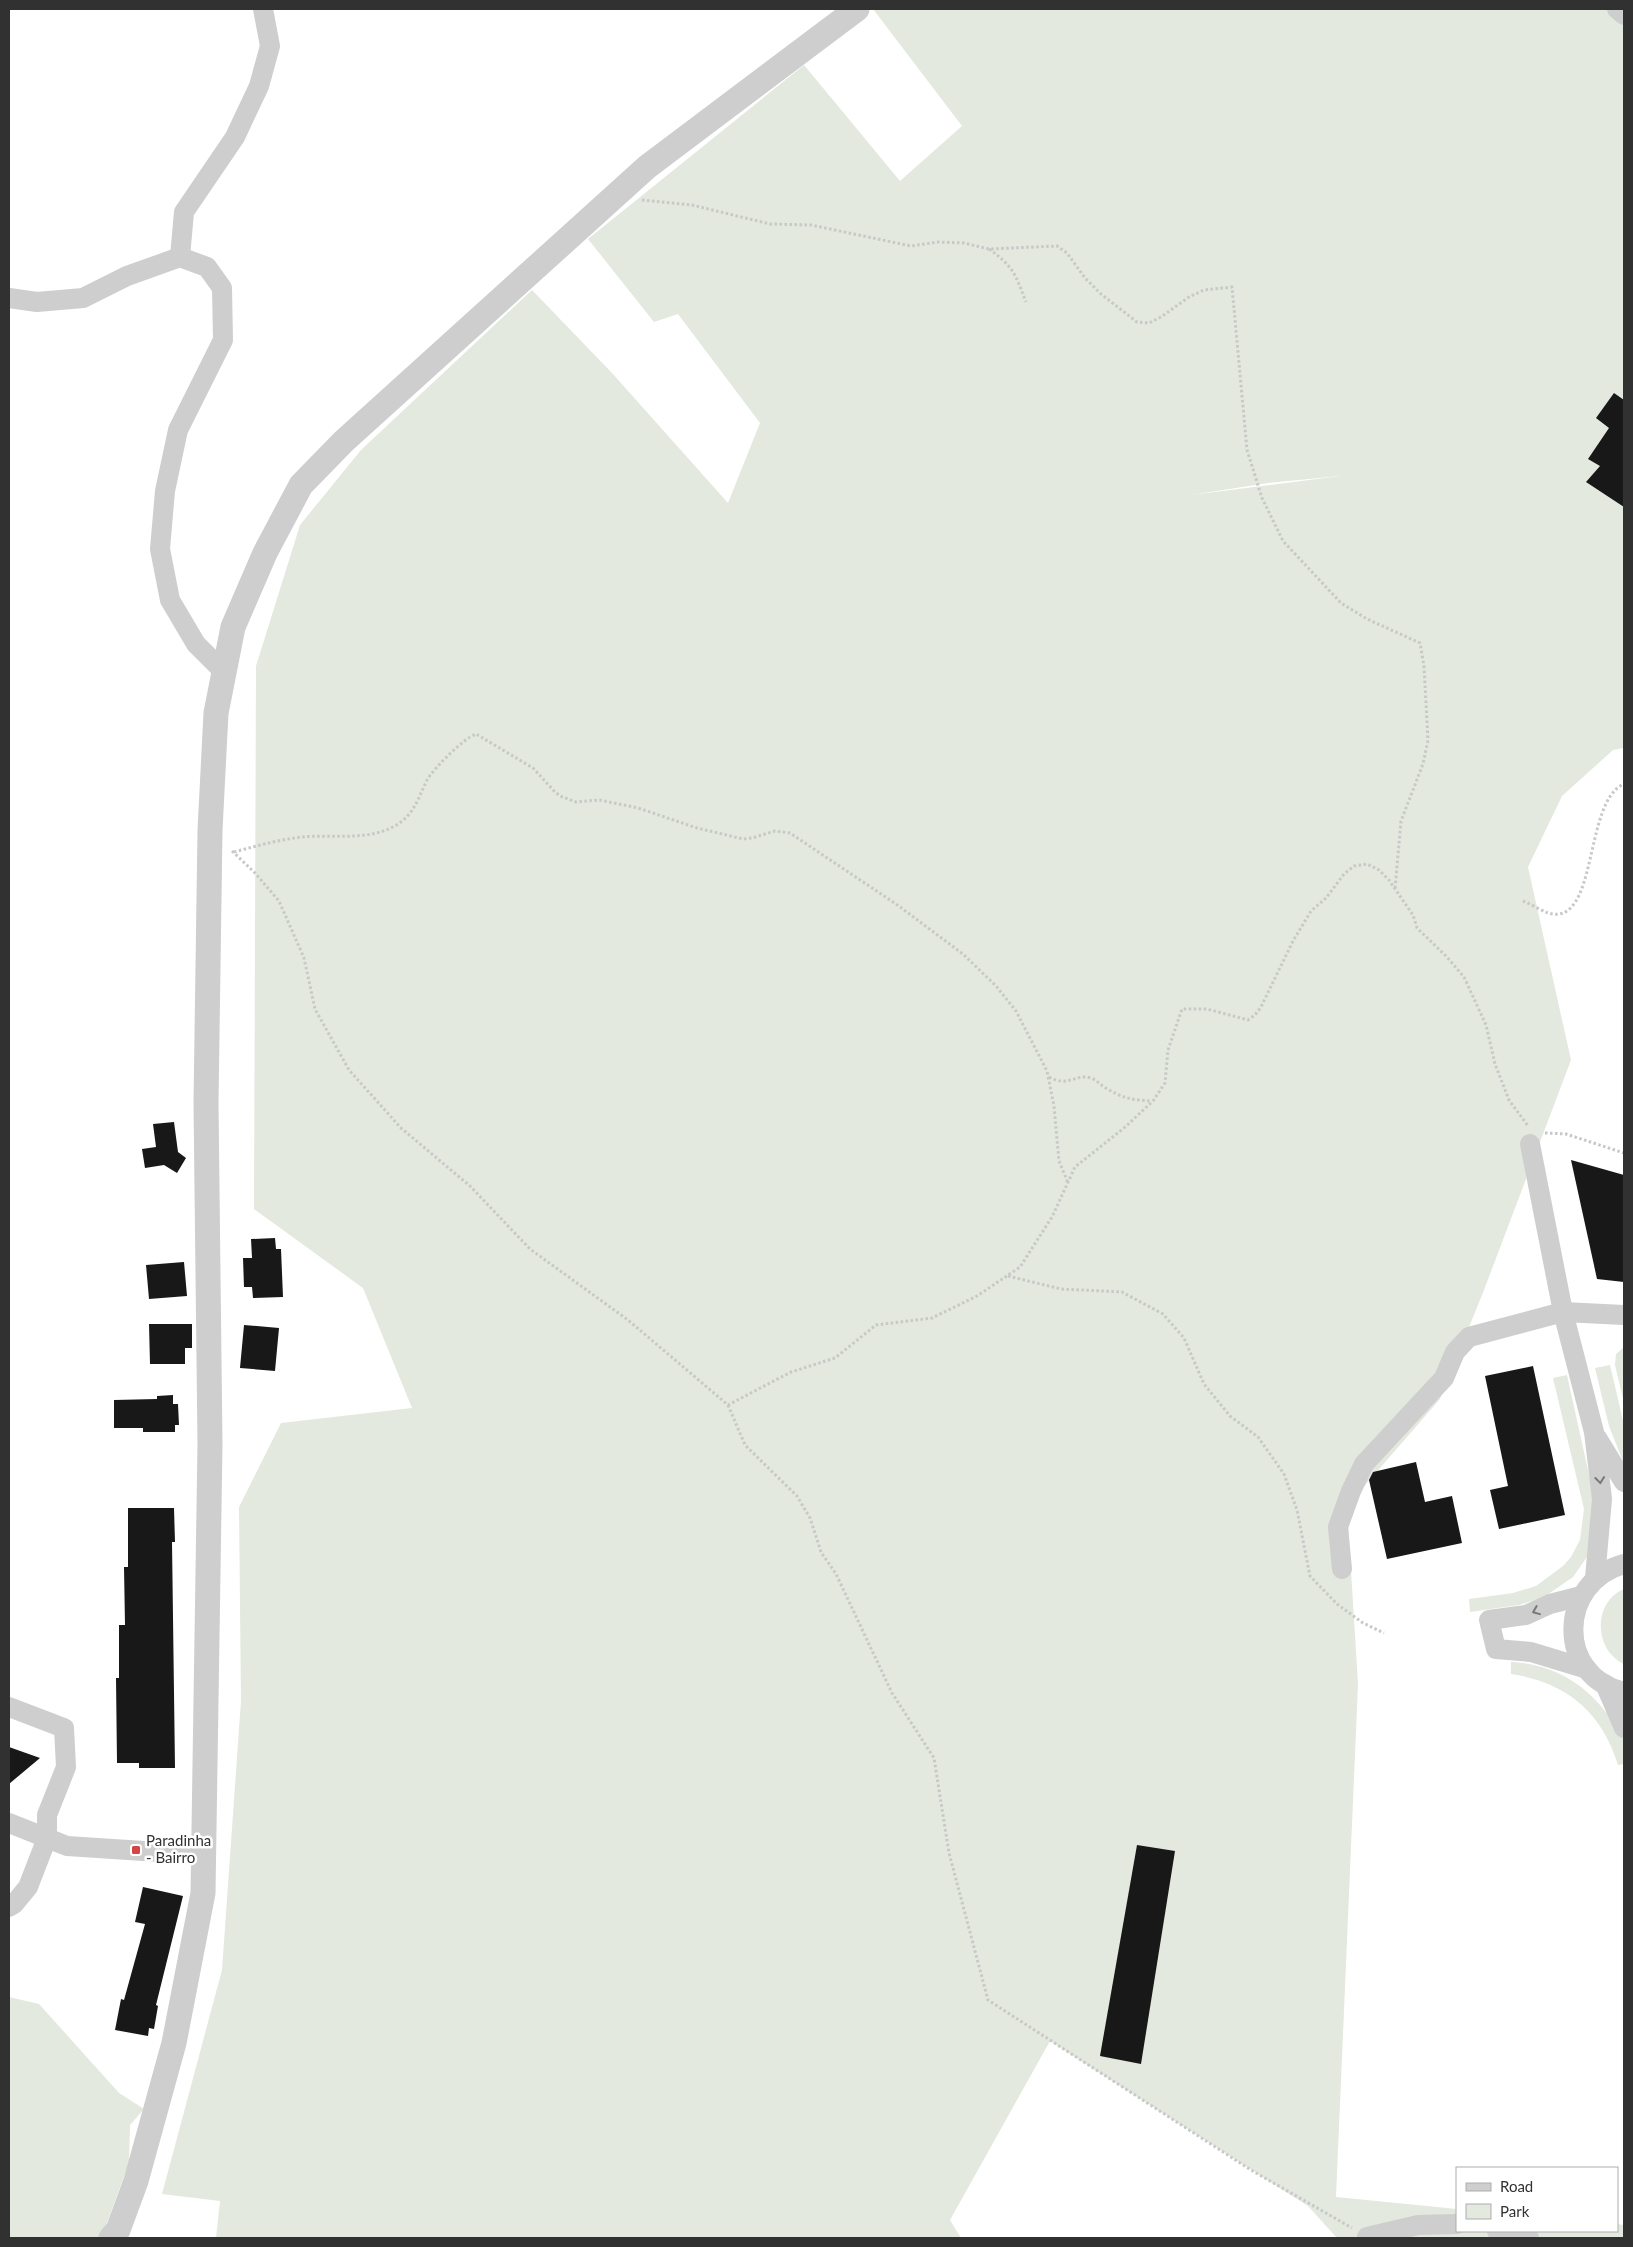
<svg xmlns="http://www.w3.org/2000/svg" width="1633" height="2247" viewBox="0 0 1633 2247" font-family="Lato,sans-serif">
<style>
.green{fill:#e3e9de;fill-rule:evenodd}
.building{fill:#181818}
.lines{fill:none;stroke-linecap:round;stroke-linejoin:round}
.path{stroke:#c8c8c8;stroke-width:3;stroke-dasharray:2.5 2.5;stroke-linecap:butt}
.minor{stroke:#cecece;stroke-width:20}
.tertiary{stroke:#cecece;stroke-width:25}
.oneway{stroke:#787878}
.poi-dot{fill:#d74446;stroke:#fff;stroke-width:2}
.labels{text-anchor:middle;stroke-width:5;stroke-linejoin:round;paint-order:stroke}
.poi-label{font-size:15px;fill:#313131;stroke:#fff;text-anchor:start}
</style>
<rect width="100%" height="100%" fill="#fff"/>
<!-- green -->
<g class="green">
<path d="M 873,9 L 1606,9 L 1624,20 L 1624,748 L 1613,750 L 1562,796 L 1528,867 L 1571,1060 L 1484,1290 L 1440,1399 L 1347,1506 L 1358,1684 L 1336,2197 L 1457,2209 L 1457,2231 L 1617,2231 L 1617,2224 L 1624,2225 L 1624,2238 L 1337,2238 L 1308,2206 L 1050,2041 L 950,2220 L 961,2238 L 216,2238 L 220,2201 L 162,2194 L 222,1970 L 241,1701 L 239,1507 L 281,1423 L 412,1408 L 363,1288 L 254,1209 L 256,666 L 300,525 L 361,450 L 532,290 L 612,373 L 728,503 L 760,423 L 678,314 L 654,322 L 588,239 L 804,65 L 900,181 L 962,126 ZM 1340,476 L 1191,495 L 1268,483 Z"/>
<path d="M 1624,1347 L 1624,1403 L 1615,1365 L 1616,1354 Z"/>
<path d="M 1610,1365 L 1624,1425 L 1624,1464 L 1609,1426 L 1595,1368 Z"/>
<path d="M 1567,1375 L 1597,1511 L 1589,1554 L 1573,1577 L 1544,1597 L 1519,1605 L 1470,1612 L 1469,1599 L 1513,1593 L 1536,1586 L 1563,1566 L 1571,1557 L 1580,1540 L 1584,1509 L 1553,1378 Z"/>
<path d="M 1624,1589 L 1624,1664 C 1594,1651 1592,1602 1624,1589 Z"/>
<path d="M 1511,1662 C 1551,1664 1584,1682 1608,1715 C 1614,1723 1621,1732 1624,1741 C 1626,1748 1624,1757 1624,1764 L 1618,1765 C 1602,1712 1566,1682 1511,1674 Z"/>
<path d="M 9,1997 L 39,2004 L 119,2093 L 144,2109 L 130,2125 L 129,2163 L 102,2236 L 99,2238 L 9,2238 Z"/>
</g>
<!-- building -->
<g class="building">
<path d="M 1614,393 L 1624,400 L 1624,507 L 1586,482 L 1600,466 L 1588,459 L 1609,428 L 1596,418 Z"/>
<path d="M 174,1122 L 178,1152 L 186,1158 L 177,1173 L 164,1165 L 145,1168 L 142,1149 L 156,1147 L 153,1124 Z"/>
<path d="M 1571,1160 L 1624,1175 L 1624,1282 L 1597,1279 Z"/>
<path d="M 275,1238 L 276,1249 L 281,1249 L 283,1297 L 253,1298 L 252,1287 L 244,1287 L 243,1258 L 252,1258 L 251,1239 Z"/>
<path d="M 184,1262 L 187,1296 L 149,1299 L 146,1265 Z"/>
<path d="M 149,1324 L 192,1324 L 192,1348 L 185,1348 L 185,1364 L 150,1364 Z"/>
<path d="M 244,1325 L 279,1328 L 275,1371 L 240,1368 Z"/>
<path d="M 1533,1366 L 1565,1515 L 1499,1529 L 1490,1490 L 1508,1486 L 1485,1376 Z"/>
<path d="M 173,1395 L 173,1404 L 178,1404 L 179,1425 L 175,1425 L 175,1432 L 143,1432 L 143,1428 L 114,1428 L 114,1400 L 157,1399 L 157,1396 Z"/>
<path d="M 1416,1462 L 1425,1502 L 1452,1496 L 1462,1543 L 1387,1559 L 1369,1480 L 1373,1472 Z"/>
<path d="M 128,1508 L 174,1508 L 175,1542 L 172,1542 L 175,1768 L 139,1768 L 139,1763 L 117,1763 L 116,1678 L 119,1678 L 119,1625 L 125,1625 L 124,1567 L 128,1567 Z"/>
<path d="M 9,1747 L 40,1758 L 9,1784 Z"/>
<path d="M 1137,1845 L 1175,1851 L 1141,2064 L 1100,2056 Z"/>
<path d="M 143,1887 L 183,1896 L 156,2005 L 158,2006 L 154,2029 L 149,2028 L 148,2036 L 115,2030 L 121,1999 L 124,2000 L 145,1924 L 135,1922 Z"/>
</g>
<g class="lines">
<!-- path -->
<g class="path">
<path d="M 642,200 L 692,205 L 770,224 L 811,225 L 911,246 L 938,242 L 964,243 L 989,249 L 1057,246 L 1067,253 L 1085,278 L 1101,294 L 1137,322 L 1149,323 L 1161,317 L 1189,297 L 1204,290 L 1232,287 L 1247,450 L 1262,498 L 1283,541 L 1341,603 L 1367,619 L 1420,643 L 1424,666 L 1428,740 L 1423,764 L 1401,821 L 1395,889"/>
<path d="M 989,249 C 1014,267 1015,274 1026,302"/>
<path d="M 232,851 L 255,873 L 279,901 L 304,958 L 315,1009 L 349,1070 L 401,1128 L 470,1186 L 530,1249 L 628,1320 L 728,1405 L 791,1372 L 835,1358 L 876,1325 L 932,1318 L 977,1296 L 1020,1267 L 1052,1217 L 1075,1167 L 1124,1128 L 1153,1101 L 1165,1083 L 1168,1050 L 1182,1009 L 1207,1009 L 1248,1020 L 1255,1015 L 1261,1007 L 1293,941 L 1311,911 L 1326,898 L 1344,874 L 1354,866 L 1367,864 L 1379,870 L 1389,880 L 1413,915 L 1417,928 L 1446,956 L 1464,977 L 1486,1025 L 1495,1064 L 1509,1100 L 1528,1126"/>
<path d="M 234,852 C 256,846 278,840 301,837 C 333,834 370,842 398,824 C 415,813 419,796 427,780 C 434,768 464,738 476,734 L 533,768 L 554,791 L 560,796 L 576,802 L 599,800 L 614,803 L 638,808 L 697,828 L 743,839 L 752,838 L 775,831 L 790,833 L 896,904 L 963,954 L 996,986 L 1016,1011 L 1047,1071 L 1054,1106 L 1059,1161 L 1068,1183"/>
<path d="M 1523,901 C 1531,904 1540,910 1548,913 C 1599,928 1583,801 1624,784"/>
<path d="M 1049,1077 C 1069,1088 1076,1073 1091,1078 C 1096,1080 1100,1084 1104,1087 C 1122,1098 1131,1100 1152,1101"/>
<path d="M 1545,1133 L 1566,1134 L 1624,1153"/>
<path d="M 1008,1276 L 1061,1289 L 1122,1292 L 1163,1314 L 1184,1338 L 1204,1384 L 1230,1416 L 1258,1437 L 1284,1474 L 1297,1510 L 1310,1576 L 1337,1604 L 1363,1623 L 1384,1633"/>
<path d="M 728,1405 L 745,1445 L 797,1496 L 810,1518 L 821,1552 L 836,1574 L 892,1693 L 934,1758 L 949,1853 L 988,2000 L 1251,2170 L 1352,2228"/>
</g>
<!-- minor -->
<g class="minor">
<path d="M 1617,9 L 1624,15"/>
<path d="M 180,257 L 184,212 L 235,137 L 259,86 L 270,46 L 263,9"/>
<path d="M 9,298 L 37,302 L 83,298 L 127,276 L 180,257 L 207,267 L 222,288 L 223,340 L 178,430 L 165,491 L 160,549 L 170,600 L 196,644 L 224,672"/>
<path d="M 1530,1144 L 1563,1312 L 1594,1432 L 1602,1499 L 1595,1578"/>
<path d="M 1597,1438 L 1624,1482"/>
<path d="M 1624,1564 C 1558,1582 1555,1676 1624,1692"/>
<path d="M 1342,1569 L 1338,1527 L 1351,1491 L 1364,1464 L 1444,1378 L 1455,1352 L 1469,1337 L 1563,1312 L 1624,1315"/>
<path d="M 1581,1596 L 1550,1604 L 1526,1615 L 1489,1620 L 1496,1649 L 1531,1652 L 1587,1669"/>
<path d="M 1605,1684 L 1624,1728"/>
<path d="M 9,1707 L 64,1728 L 66,1767 L 47,1815 L 47,1838 L 28,1887 L 14,1904 L 9,1907"/>
<path d="M 9,1823 L 67,1846 L 205,1855"/>
<path d="M 1497,2231 L 1529,2238"/>
<path d="M 1367,2237 L 1418,2225 L 1457,2224"/>
</g>
<!-- tertiary -->
<path class="tertiary" d="M 111,2238 L 118,2230 L 136,2181 L 174,2043 L 203,1893 L 210,1444 L 206,1103 L 210,830 L 216,713 L 233,627 L 265,553 L 301,485 L 344,441 L 647,167 L 857,9"/>
</g>
<!-- one-way arrows -->
<defs><path id="oneway-chevron" d="M-2-3.5L2.5 0L-2 3.5" fill="none" stroke-width="1.6" stroke-linecap="round" stroke-linejoin="round" transform="scale(1.25)"/></defs>
<g class="oneway">
<use href="#oneway-chevron" transform="translate(1600 1480) rotate(83)"/>
<use href="#oneway-chevron" transform="translate(1536 1611) rotate(158)"/>
</g>
<!-- markers -->
<rect class="poi-dot" x="131" y="1845" width="10" height="10" rx="2.5"/>
<g class="labels">
<!-- poi labels -->
<g class="poi-label">
<text x="146" y="1846">Paradinha<tspan x="146" dy="17">- Bairro</tspan></text>
</g>
</g>
<!-- border -->
<rect width="1633" height="2247" fill="none" stroke="#313131" stroke-width="20"/>
<!-- legend -->
<rect x="1456" y="2167" width="162" height="65" fill="#ffffff" stroke="#adadad"/>
<rect x="1466" y="2183" width="25" height="8" fill="#cecece" stroke="#adadad"/>
<text x="1500" y="2192" font-size="15" fill="#313131">Road</text>
<rect x="1466" y="2204" width="25" height="15" fill="#e3e9de" stroke="#adadad"/>
<text x="1500" y="2217" font-size="15" fill="#313131">Park</text>
</svg>
